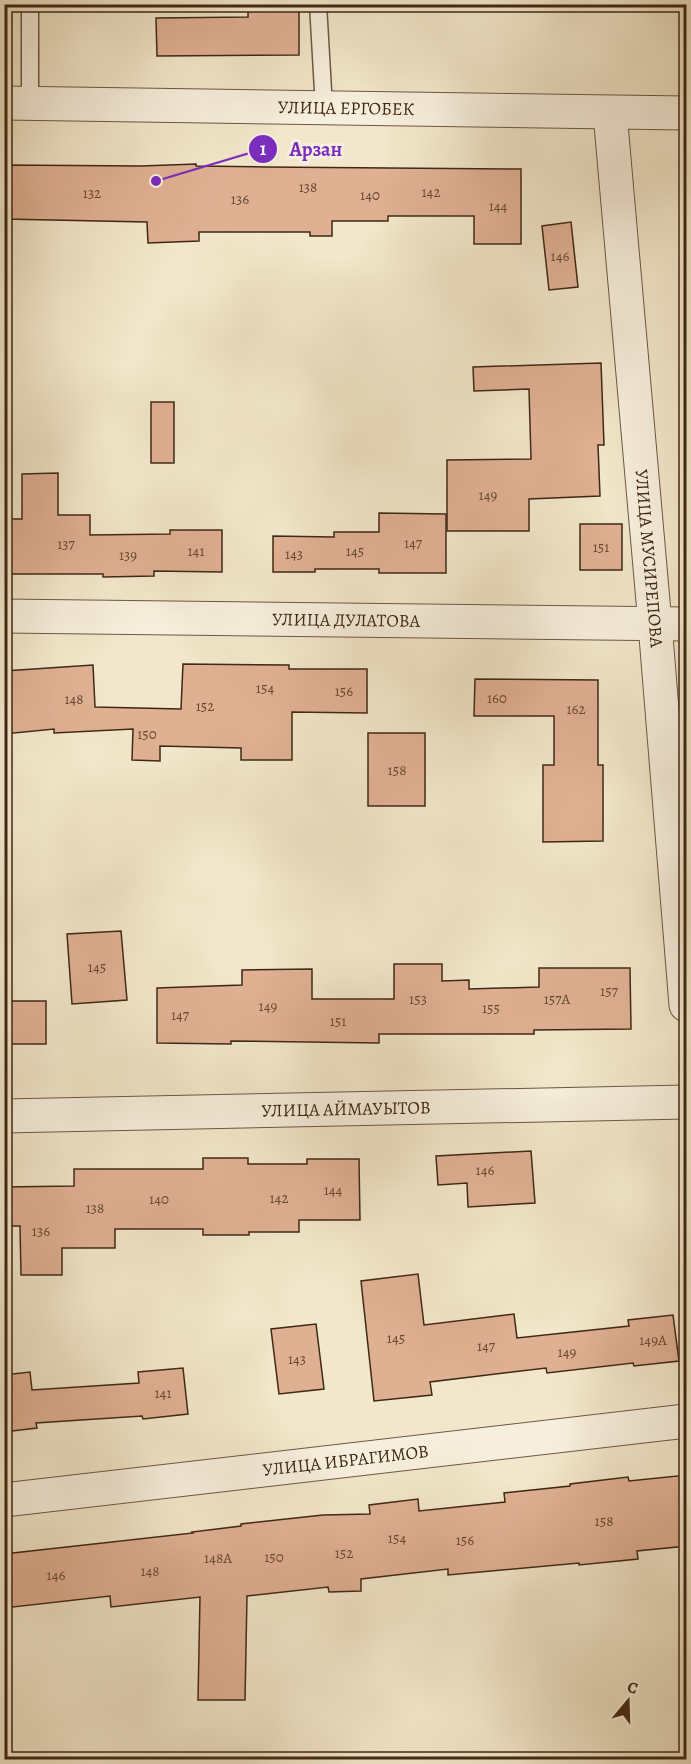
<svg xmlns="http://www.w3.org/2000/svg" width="691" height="1764" viewBox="0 0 691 1764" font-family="Alegreya,serif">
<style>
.building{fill:#e0b093;stroke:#3f2814;stroke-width:1.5}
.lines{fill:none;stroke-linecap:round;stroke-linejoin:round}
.lane-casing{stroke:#6c5842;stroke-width:19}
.street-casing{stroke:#6c5842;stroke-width:35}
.lane{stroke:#f7efdd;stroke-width:16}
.street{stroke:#f7efdd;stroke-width:33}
.labels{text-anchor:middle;stroke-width:6;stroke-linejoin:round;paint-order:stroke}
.number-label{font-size:15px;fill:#674a34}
.street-label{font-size:18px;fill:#3f2814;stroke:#f7efdd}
.leader{fill:none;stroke:#7b2cbf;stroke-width:2}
.callout-dot{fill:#7b2cbf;stroke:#f7efdd;stroke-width:2}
.mark-label{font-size:18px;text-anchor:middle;font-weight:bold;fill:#fff}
.callout-label{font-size:20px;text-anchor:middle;font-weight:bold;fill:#7b2cbf;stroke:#f7efdd;stroke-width:6;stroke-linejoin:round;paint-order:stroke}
</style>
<rect width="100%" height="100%" fill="#f2e7ca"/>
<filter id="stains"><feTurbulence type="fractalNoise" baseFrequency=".00333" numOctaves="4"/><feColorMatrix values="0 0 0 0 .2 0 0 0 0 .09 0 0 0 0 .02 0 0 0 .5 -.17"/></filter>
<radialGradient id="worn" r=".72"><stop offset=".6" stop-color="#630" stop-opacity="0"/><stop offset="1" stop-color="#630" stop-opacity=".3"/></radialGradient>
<!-- building -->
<g class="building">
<path d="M 248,11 L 299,11 L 299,55 L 157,56 L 156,18 L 248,17 Z"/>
<path d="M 196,164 L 196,166 L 267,167 L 521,169 L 521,244 L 474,244 L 474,216 L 388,216 L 388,221 L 332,221 L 332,236 L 310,236 L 310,232 L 199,232 L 199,241 L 148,243 L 147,222 L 4,219 L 4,165 L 141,166 Z"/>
<path d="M 571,222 L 578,287 L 549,290 L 542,226 Z"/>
<path d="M 601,363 L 604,445 L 598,445 L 600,496 L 529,499 L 529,531 L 447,531 L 447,460 L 531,459 L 529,389 L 474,391 L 473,367 Z"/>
<rect x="151" y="402" width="23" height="61"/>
<path d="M 58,473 L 58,515 L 90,515 L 90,535 L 170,534 L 170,530 L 222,530 L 222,572 L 154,571 L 154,576 L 103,577 L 103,574 L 4,574 L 4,519 L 22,519 L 22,474 Z"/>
<path d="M 379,513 L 446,514 L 446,573 L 379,573 L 379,569 L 315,569 L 315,572 L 273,572 L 273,536 L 334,537 L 334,532 L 379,532 Z"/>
<rect x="580" y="524" width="42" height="46"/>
<path d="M 183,664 L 289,665 L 289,669 L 367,669 L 367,713 L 292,712 L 292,760 L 241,760 L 241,748 L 160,746 L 160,761 L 132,760 L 133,729 L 54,733 L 54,729 L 4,734 L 4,671 L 93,665 L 95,707 L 181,709 Z"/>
<path d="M 475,679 L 598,680 L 598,765 L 603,765 L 603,841 L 543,842 L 543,765 L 554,765 L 554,716 L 474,716 Z"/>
<rect x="368" y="733" width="57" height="73"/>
<path d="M 121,931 L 127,1000 L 72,1004 L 67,934 Z"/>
<path d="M 394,964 L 442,964 L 442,981 L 469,980 L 469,989 L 539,987 L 539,968 L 630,968 L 631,1029 L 534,1030 L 534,1034 L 379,1034 L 379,1043 L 231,1041 L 231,1044 L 157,1043 L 157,988 L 242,985 L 242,970 L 312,969 L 312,999 L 394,999 Z"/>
<rect x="4" y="1001" width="42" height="43"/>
<path d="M 531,1151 L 535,1203 L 468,1207 L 467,1183 L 438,1185 L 436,1156 Z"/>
<path d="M 203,1158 L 248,1158 L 248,1164 L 307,1164 L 307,1159 L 359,1159 L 360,1220 L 299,1220 L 299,1232 L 249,1232 L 249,1235 L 203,1235 L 203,1229 L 115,1229 L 115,1248 L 62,1248 L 62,1275 L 21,1275 L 20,1226 L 4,1226 L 4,1187 L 74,1186 L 74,1169 L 203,1169 Z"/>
<path d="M 418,1274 L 424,1325 L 514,1314 L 517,1338 L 629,1326 L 628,1320 L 673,1315 L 679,1361 L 634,1366 L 633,1363 L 547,1373 L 546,1368 L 430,1382 L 432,1395 L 374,1401 L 361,1281 Z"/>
<path d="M 316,1324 L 324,1389 L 279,1394 L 271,1329 Z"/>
<path d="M 183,1368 L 188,1414 L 143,1419 L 142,1416 L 36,1423 L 37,1428 L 4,1432 L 4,1375 L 30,1372 L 32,1390 L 139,1383 L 138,1372 Z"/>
<path d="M 687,1475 L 687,1546 L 637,1551 L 638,1559 L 579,1565 L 579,1563 L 448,1575 L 448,1569 L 361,1579 L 361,1591 L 329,1592 L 328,1587 L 247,1596 L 245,1700 L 198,1700 L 200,1597 L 111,1607 L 110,1596 L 4,1608 L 4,1554 L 193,1533 L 192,1532 L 241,1526 L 241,1524 L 323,1515 L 370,1514 L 369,1505 L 418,1499 L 419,1511 L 505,1502 L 504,1493 L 570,1486 L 570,1484 L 628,1477 L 629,1481 Z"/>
</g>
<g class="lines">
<!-- lane casing -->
<g class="lane-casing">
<g id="lane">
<path d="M 30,4 L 30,104"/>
<path d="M 318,4 L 324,108"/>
</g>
</g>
<!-- street casing -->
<g class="street-casing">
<g id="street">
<path id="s1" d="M 4,103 L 686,113"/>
<path id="s2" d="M 610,113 L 655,624 L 686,1005"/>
<path id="s3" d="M 4,616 L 686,624"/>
<path id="s4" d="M 4,1116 L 686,1102"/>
<path id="s5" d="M 4,1500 L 686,1421"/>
</g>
</g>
<!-- lane -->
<use href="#lane" class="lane"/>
<!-- street -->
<use href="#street" class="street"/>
</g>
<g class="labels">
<!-- number labels -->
<g class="number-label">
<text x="308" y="192">138</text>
<text x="431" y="197">142</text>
<text x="92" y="198">132</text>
<text x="370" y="200">140</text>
<text x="240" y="204">136</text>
<text x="498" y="211">144</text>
<text x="560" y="261">146</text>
<text x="488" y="500">149</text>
<text x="413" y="548">147</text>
<text x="66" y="549">137</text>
<text x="601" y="552">151</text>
<text x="196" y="556">141</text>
<text x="355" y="556">145</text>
<text x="294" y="559">143</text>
<text x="128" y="560">139</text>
<text x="265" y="693">154</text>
<text x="344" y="696">156</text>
<text x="497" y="703">160</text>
<text x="74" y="704">148</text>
<text x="205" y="711">152</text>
<text x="576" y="714">162</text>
<text x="147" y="739">150</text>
<text x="397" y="775">158</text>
<text x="97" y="972">145</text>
<text x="609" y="996">157</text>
<text x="418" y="1004">153</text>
<text x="557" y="1004">157А</text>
<text x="268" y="1011">149</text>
<text x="491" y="1013">155</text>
<text x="180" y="1020">147</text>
<text x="338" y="1026">151</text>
<text x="485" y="1175">146</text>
<text x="333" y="1195">144</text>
<text x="279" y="1203">142</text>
<text x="159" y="1204">140</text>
<text x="95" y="1213">138</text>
<text x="41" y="1236">136</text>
<text x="396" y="1343">145</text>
<text x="653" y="1345">149А</text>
<text x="486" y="1351">147</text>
<text x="567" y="1357">149</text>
<text x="297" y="1364">143</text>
<text x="163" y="1398">141</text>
<text x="604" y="1526">158</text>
<text x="397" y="1543">154</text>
<text x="465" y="1545">156</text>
<text x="344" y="1558">152</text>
<text x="274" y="1562">150</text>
<text x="218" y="1563">148А</text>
<text x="150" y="1576">148</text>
<text x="56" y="1580">146</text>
</g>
<!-- street labels -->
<g class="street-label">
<text dy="6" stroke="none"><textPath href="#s1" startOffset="342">УЛИЦА ЕРГОБЕК</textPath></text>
<text dy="6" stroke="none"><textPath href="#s2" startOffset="447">УЛИЦА МУСИРЕПОВА</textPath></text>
<text dy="6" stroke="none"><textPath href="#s3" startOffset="342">УЛИЦА ДУЛАТОВА</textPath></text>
<text dy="6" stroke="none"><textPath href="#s4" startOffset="342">УЛИЦА АЙМАУЫТОВ</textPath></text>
<text dy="6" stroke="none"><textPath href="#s5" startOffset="344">УЛИЦА ИБРАГИМОВ</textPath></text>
</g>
</g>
<!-- callouts -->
<path class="leader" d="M156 181L263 149"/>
<g class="callout-dot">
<circle cx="156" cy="181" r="6"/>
<circle cx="263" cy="149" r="15"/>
</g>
<g class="mark-label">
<text x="263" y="155">1</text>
</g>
<g class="callout-label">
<text x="316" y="156">Арзан</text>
</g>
<!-- margin -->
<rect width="691" height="1764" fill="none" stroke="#f2e7ca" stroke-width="24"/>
<rect x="6" y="6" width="679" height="1752" fill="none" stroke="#3f2814" stroke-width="3"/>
<rect x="12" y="12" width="667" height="1740" fill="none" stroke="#3f2814" stroke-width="1.5"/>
<!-- north arrow -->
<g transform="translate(628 1701) rotate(19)" stroke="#f7efdd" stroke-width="4.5" paint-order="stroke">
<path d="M0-4.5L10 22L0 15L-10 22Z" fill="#3f2814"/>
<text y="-9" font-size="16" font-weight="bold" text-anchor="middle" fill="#3f2814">С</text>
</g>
<rect width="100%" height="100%" filter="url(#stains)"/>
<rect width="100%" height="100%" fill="url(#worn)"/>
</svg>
